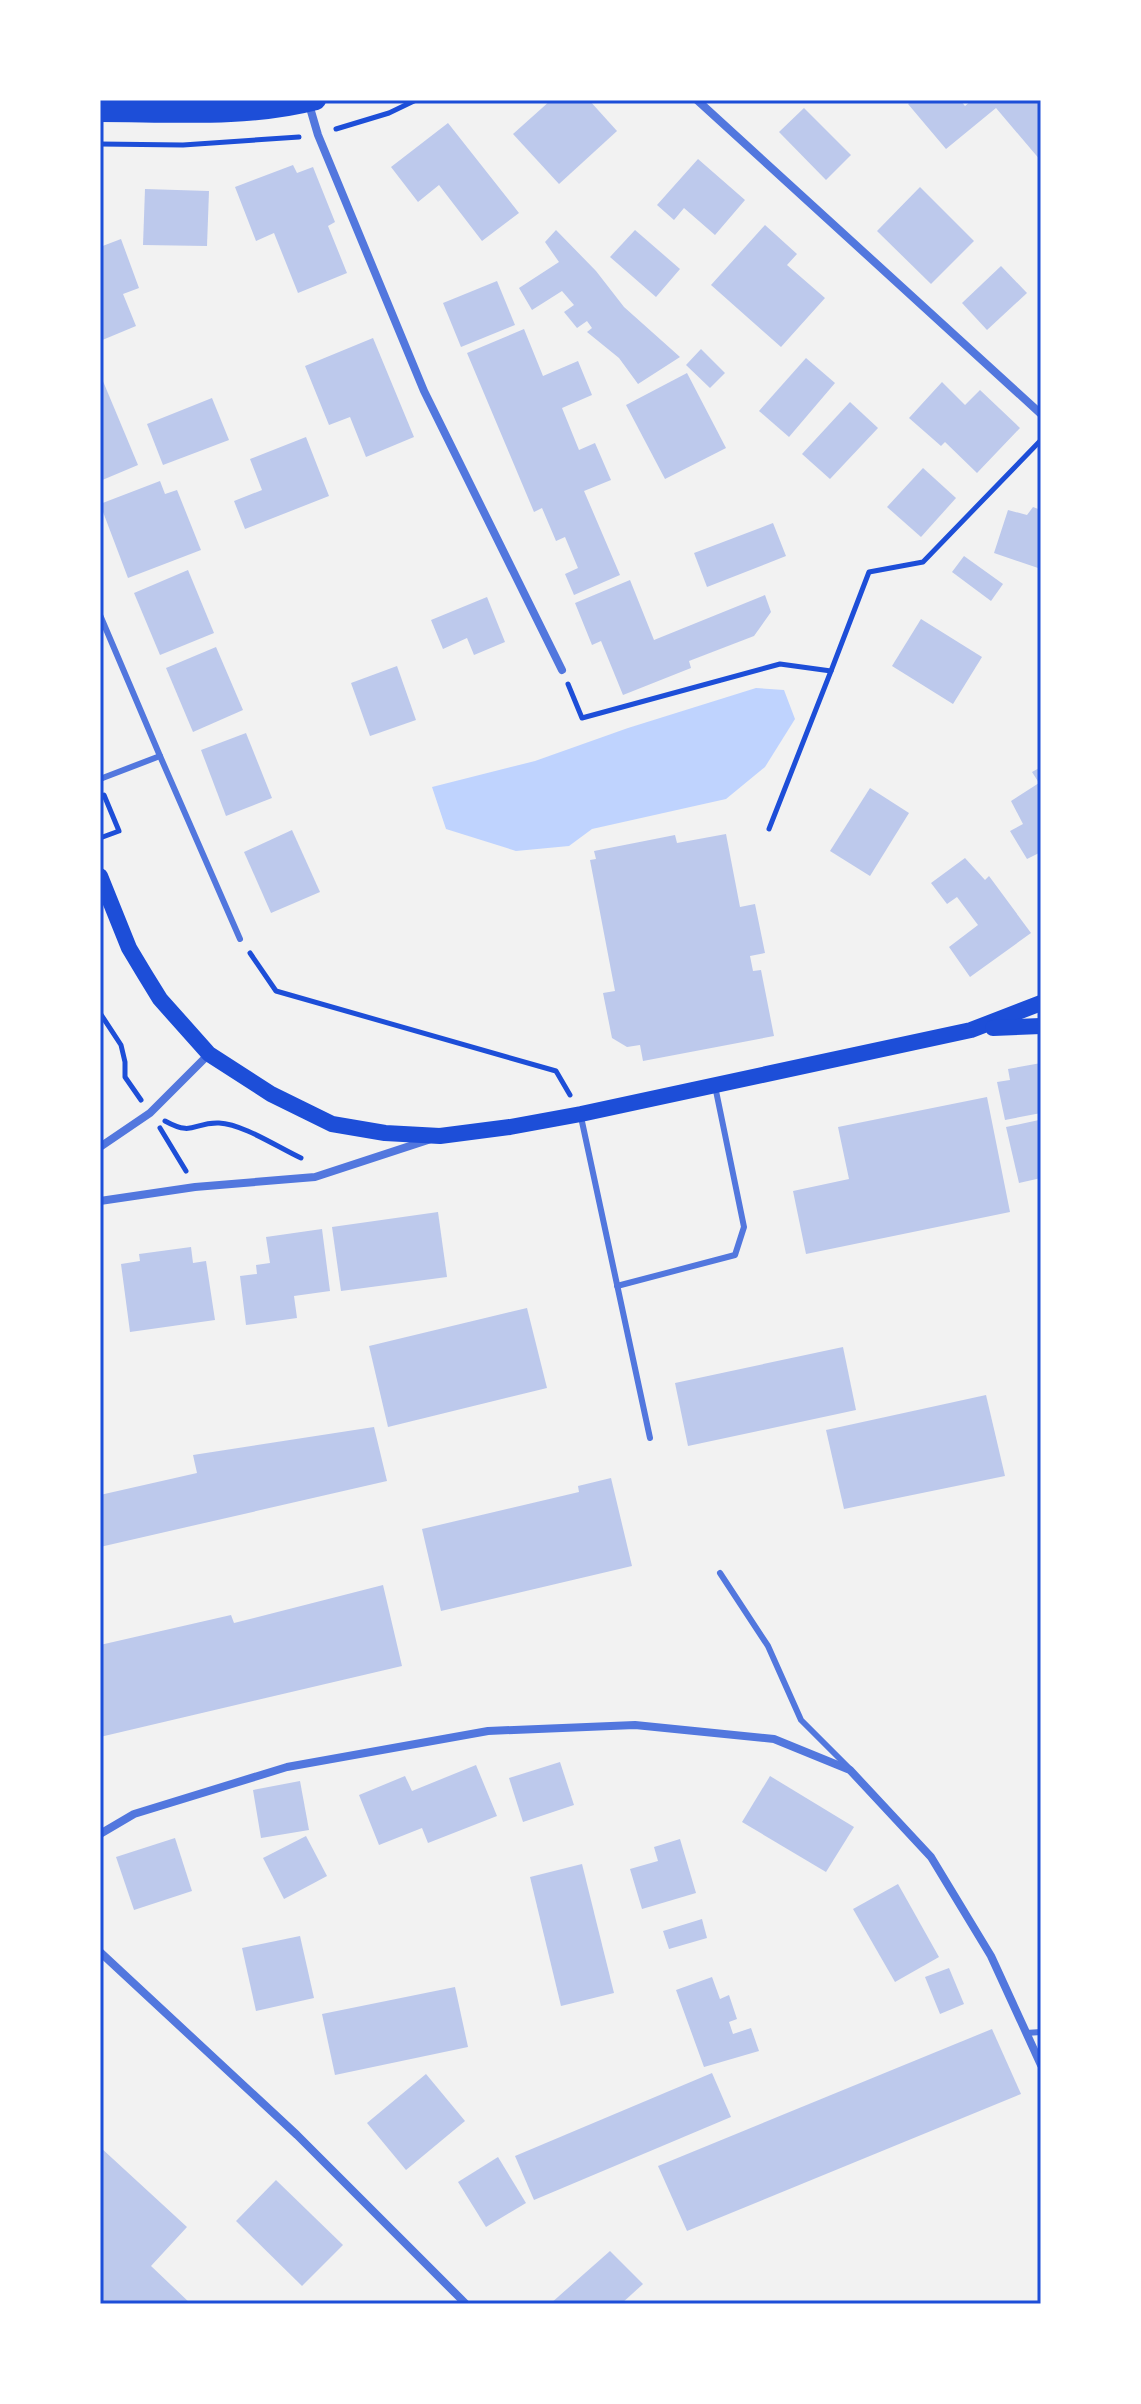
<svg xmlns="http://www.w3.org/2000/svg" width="1141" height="2404" viewBox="0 0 1141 2404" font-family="Barlow,sans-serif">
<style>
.water{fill:#bfd3fe}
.building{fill:#bdc9ec}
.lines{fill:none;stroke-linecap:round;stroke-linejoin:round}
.path{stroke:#1d4ed8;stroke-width:5}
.service{stroke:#5277de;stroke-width:6}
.minor{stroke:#5277de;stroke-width:8}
.secondary{stroke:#1d4ed8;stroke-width:16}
.primary{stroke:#1d4ed8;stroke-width:20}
.neatline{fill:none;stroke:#1d4ed8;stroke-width:3}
</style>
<rect width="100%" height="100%" fill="#f2f2f2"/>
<!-- water -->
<path class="water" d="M 756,688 L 784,690 L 795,719 L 765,767 L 726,799 L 592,829 L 569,846 L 516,851 L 446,829 L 432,787 L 535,761 L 628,728 Z"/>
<!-- building -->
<g class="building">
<path d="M 551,100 L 589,100 L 617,131 L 559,184 L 513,134 Z"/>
<path d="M 913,100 L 960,100 L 965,106 L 972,100 L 1041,100 L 1041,161 L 996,108 L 946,149 L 908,104 Z"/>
<path d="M 804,108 L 851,155 L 826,180 L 779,132 Z"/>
<path d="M 448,123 L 519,213 L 482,241 L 439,185 L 418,202 L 391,167 Z"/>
<path d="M 698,159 L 745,200 L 715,235 L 684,208 L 674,220 L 657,205 Z"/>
<path d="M 293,165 L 297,173 L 313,167 L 335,222 L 328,226 L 347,273 L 298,293 L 274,233 L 256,241 L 235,187 Z"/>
<path d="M 920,187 L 974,241 L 931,284 L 877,231 Z"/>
<path d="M 145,189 L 209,191 L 207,246 L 143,245 Z"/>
<path d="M 765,225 L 797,254 L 787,265 L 825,298 L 781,347 L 711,285 Z"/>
<path d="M 556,230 L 596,271 L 624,307 L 680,357 L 638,384 L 619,358 L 587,332 L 592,328 L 587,321 L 577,328 L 564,312 L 574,305 L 562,291 L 532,310 L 519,288 L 559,262 L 545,242 Z"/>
<path d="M 635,230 L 680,269 L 656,297 L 610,257 Z"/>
<path d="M 121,239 L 139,288 L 123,294 L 136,326 L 100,341 L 100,247 Z"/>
<path d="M 1001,266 L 1027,293 L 987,330 L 962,303 Z"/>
<path d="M 497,281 L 515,325 L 461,347 L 443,303 Z"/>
<path d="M 524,329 L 543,376 L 578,361 L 592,395 L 562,408 L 579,450 L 595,443 L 611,480 L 584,491 L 620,575 L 574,595 L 565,574 L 578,568 L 565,537 L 556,541 L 542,508 L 534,512 L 467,353 Z"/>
<path d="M 373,338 L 414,437 L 366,457 L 350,417 L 329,425 L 305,366 Z"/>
<path d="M 701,349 L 725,373 L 710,388 L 686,365 Z"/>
<path d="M 806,358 L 835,383 L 789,437 L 759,411 Z"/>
<path d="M 687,373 L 726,448 L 665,479 L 626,405 Z"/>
<path d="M 100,374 L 138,465 L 100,481 Z"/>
<path d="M 942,382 L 965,405 L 980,390 L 1020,428 L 977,473 L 945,442 L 941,446 L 909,418 Z"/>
<path d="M 212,398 L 229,440 L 163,465 L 147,424 Z"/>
<path d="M 850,402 L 878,428 L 830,479 L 802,454 Z"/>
<path d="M 306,437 L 329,496 L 245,529 L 234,501 L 262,490 L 250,459 Z"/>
<path d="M 923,468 L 956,498 L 921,537 L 887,507 Z"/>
<path d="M 160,481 L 165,494 L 177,490 L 201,550 L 128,578 L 100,504 Z"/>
<path d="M 1033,507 L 1041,510 L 1041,569 L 994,553 L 1008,510 L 1027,515 Z"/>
<path d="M 773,523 L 786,556 L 707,587 L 694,553 Z"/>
<path d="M 964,556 L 1003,584 L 991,601 L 952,572 Z"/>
<path d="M 188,570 L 214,633 L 160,655 L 134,593 Z"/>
<path d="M 630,580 L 654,640 L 765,595 L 771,612 L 754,636 L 689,661 L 691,668 L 623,695 L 601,641 L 592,645 L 575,603 Z"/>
<path d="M 487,597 L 505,642 L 474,655 L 467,638 L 443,649 L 431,620 Z"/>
<path d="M 921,619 L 982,657 L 953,704 L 892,666 Z"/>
<path d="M 216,647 L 243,710 L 193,732 L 166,668 Z"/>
<path d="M 397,666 L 416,720 L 370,736 L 351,683 Z"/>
<path d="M 246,733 L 272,798 L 226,816 L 201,750 Z"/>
<path d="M 1041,767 L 1041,852 L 1027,859 L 1010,831 L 1023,824 L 1011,801 L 1039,783 L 1032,772 Z"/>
<path d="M 870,788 L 909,813 L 870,876 L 830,851 Z"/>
<path d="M 292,830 L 320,892 L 271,913 L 244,852 Z"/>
<path d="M 726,834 L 740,907 L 755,904 L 765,953 L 750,956 L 753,971 L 761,970 L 774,1036 L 643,1061 L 640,1045 L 627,1047 L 612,1038 L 603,993 L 615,991 L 590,860 L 596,859 L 594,851 L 675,835 L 677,843 Z"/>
<path d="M 965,858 L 985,880 L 989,876 L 1031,933 L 970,977 L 949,947 L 978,925 L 957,897 L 947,904 L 931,883 Z"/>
<path d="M 1041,1063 L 1041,1113 L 1005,1120 L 997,1082 L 1010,1080 L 1008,1069 Z"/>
<path d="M 987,1097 L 1010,1212 L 806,1254 L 793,1191 L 849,1179 L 838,1127 Z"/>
<path d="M 1039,1120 L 1041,1178 L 1019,1183 L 1006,1127 Z"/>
<path d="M 438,1212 L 447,1277 L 341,1291 L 332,1227 Z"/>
<path d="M 322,1229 L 330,1291 L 294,1296 L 297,1318 L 246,1325 L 240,1276 L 257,1274 L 256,1265 L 270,1263 L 266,1237 Z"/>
<path d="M 191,1247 L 193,1263 L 206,1261 L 215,1320 L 130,1332 L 121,1264 L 140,1261 L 139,1254 Z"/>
<path d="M 527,1308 L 547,1388 L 388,1427 L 369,1346 Z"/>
<path d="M 843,1347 L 856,1410 L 688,1446 L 675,1383 Z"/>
<path d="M 986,1395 L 1005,1476 L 844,1509 L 826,1430 Z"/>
<path d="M 374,1427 L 387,1481 L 100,1547 L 100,1495 L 197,1473 L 193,1455 Z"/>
<path d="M 611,1478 L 632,1566 L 441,1611 L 422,1529 L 579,1492 L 578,1486 Z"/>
<path d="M 383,1585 L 402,1666 L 100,1737 L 100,1645 L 231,1615 L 234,1623 Z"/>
<path d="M 560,1762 L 574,1805 L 523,1822 L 509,1778 Z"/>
<path d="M 476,1765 L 497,1816 L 428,1843 L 422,1828 L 379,1845 L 359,1795 L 405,1776 L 412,1791 Z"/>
<path d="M 770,1776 L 854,1827 L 826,1872 L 742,1822 Z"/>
<path d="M 300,1781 L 309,1830 L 261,1838 L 253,1790 Z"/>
<path d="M 306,1836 L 327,1876 L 284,1899 L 263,1858 Z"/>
<path d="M 175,1838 L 192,1891 L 134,1910 L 116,1857 Z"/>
<path d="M 680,1839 L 696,1893 L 642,1909 L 630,1869 L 658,1861 L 654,1847 Z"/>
<path d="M 582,1864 L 614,1993 L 561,2006 L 530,1877 Z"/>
<path d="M 898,1884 L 939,1957 L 895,1982 L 853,1909 Z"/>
<path d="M 702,1919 L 707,1938 L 669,1949 L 663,1931 Z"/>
<path d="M 300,1936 L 314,1998 L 256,2011 L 242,1948 Z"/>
<path d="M 949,1968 L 964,2004 L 940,2014 L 925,1977 Z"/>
<path d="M 712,1977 L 720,1999 L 729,1995 L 737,2019 L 729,2022 L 733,2034 L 751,2028 L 759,2051 L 704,2067 L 676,1990 Z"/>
<path d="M 455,1987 L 468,2047 L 335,2075 L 322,2014 Z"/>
<path d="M 992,2029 L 1021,2094 L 687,2231 L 658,2166 Z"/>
<path d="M 712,2073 L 731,2117 L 534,2200 L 515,2156 Z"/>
<path d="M 426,2074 L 465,2121 L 406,2170 L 367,2123 Z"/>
<path d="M 100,2147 L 187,2227 L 151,2266 L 191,2304 L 100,2304 Z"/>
<path d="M 498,2157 L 526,2203 L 486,2227 L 458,2182 Z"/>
<path d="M 276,2180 L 343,2245 L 302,2286 L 236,2221 Z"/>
<path d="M 610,2251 L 643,2284 L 621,2304 L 550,2304 Z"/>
</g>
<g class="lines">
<!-- path -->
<g class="path">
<path d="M 336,129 L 389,113 L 416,100"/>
<path d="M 100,144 L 183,145 L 299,137"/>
<path d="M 568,684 L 582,718 L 780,664 L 831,671 L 869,572 L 923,562 L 1041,440"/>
<path d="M 769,829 L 831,671"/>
<path d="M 100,838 L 119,831 L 104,795"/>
<path d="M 250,953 L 276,991 L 556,1071 L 570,1095"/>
<path d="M 100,1013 L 121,1045 L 125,1062 L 125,1077 L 141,1100"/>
<path d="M 165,1121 C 194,1137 193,1122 219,1123 C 243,1124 279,1148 301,1158"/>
<path d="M 160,1128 L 186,1171"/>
</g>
<!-- service -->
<g class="service">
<path d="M 100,615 L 160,756 L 100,779"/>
<path d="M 160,756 L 240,939"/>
<path d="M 581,1117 L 650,1438"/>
<path d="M 617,1286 L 735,1255 L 744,1227 L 715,1086"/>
<path d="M 720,1573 L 768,1646 L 801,1720 L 849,1768"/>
<path d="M 1026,2033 L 1041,2032"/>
</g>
<!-- minor -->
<g class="minor">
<path d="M 697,100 L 1041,414"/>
<path d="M 308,101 L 318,135 L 424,391 L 562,670"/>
<path d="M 100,1147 L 150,1113 L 209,1054"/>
<path d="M 100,1201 L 195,1187 L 315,1177 L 428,1140"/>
<path d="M 100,1834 L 134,1814 L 287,1767 L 488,1731 L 635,1725 L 774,1739 L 850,1770 L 931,1857 L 991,1956 L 1041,2065"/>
<path d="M 100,1952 L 297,2135 L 466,2304"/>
</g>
<!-- secondary -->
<g class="secondary">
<path d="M 100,876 L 129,948 L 144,973 L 160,999 L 209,1054 L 271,1094 L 332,1124 L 385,1133 L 440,1136 L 510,1127 L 581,1114 L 971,1030 L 1041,1003"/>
<path d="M 993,1028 L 1041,1026"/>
</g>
<!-- primary -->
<path class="primary" d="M 100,112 C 171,112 247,118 316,100"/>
</g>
<!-- border -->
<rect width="1141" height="2404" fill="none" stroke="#ffffff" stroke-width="204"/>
<rect x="102" y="102" width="937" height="2200" class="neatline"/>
</svg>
